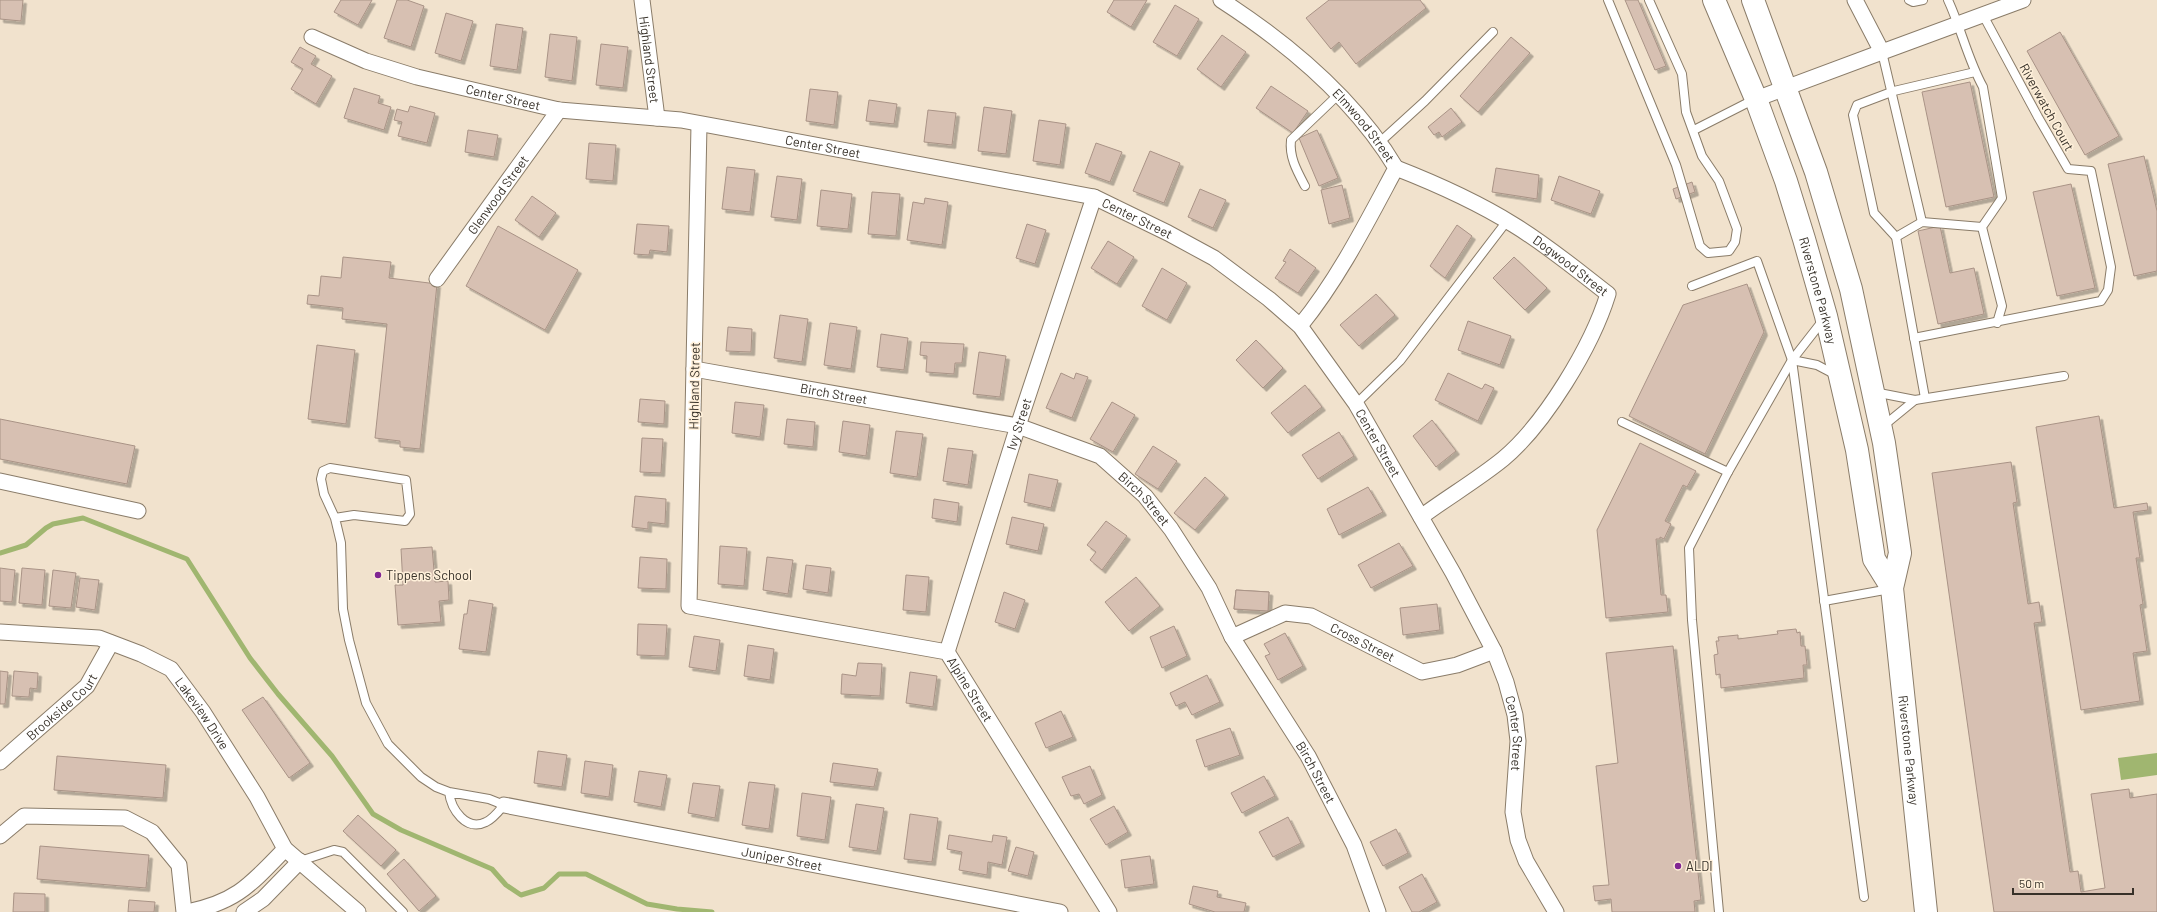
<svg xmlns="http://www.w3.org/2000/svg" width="2157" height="912" viewBox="0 0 2157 912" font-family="Barlow,sans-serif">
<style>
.water{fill:#a0b670}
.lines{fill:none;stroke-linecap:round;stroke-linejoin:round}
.stream{stroke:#a0b670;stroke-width:5}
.building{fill:#d7c0b2;stroke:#a99386;filter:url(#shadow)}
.service-casing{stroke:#8a7c69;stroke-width:10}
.minor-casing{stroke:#8a7c69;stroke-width:17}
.primary-casing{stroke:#8a7c69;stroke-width:24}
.service{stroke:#fff;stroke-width:8}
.minor{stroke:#fff;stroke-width:15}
.primary{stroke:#fff;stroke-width:22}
.poi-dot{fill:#812693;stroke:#fff0da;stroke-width:1.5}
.labels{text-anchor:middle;stroke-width:3;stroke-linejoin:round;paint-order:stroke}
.street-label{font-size:13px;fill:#373129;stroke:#fff0da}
.poi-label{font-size:13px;fill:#373129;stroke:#fff0da;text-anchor:start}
</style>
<defs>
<filter id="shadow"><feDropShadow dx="3.5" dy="3.5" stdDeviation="0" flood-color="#0004"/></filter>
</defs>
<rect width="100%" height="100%" fill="#f1e2cd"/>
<!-- water -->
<path class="water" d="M 2157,753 L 2157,775 L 2121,780 L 2118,758 Z"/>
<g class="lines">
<!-- stream -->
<path class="stream" d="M 0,553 L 26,545 L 46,528 L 53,524 L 83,518 L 187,559 L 250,658 L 278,694 L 332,756 L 373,814 L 401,830 L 492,869 L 506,885 L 521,895 L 544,888 L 559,874 L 586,874 L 647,904 L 677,909 L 712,912"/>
</g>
<!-- building -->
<g class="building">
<path d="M 0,0 L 23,0 L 21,21 L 0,19 Z"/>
<path d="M 341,0 L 372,0 L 358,25 L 334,12 Z"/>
<path d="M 397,0 L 407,0 L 424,6 L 411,47 L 384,38 Z"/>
<path d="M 1114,0 L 1147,0 L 1131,27 L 1107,12 Z"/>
<path d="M 1329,0 L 1420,0 L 1426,8 L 1356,64 L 1339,42 L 1331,49 L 1306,18 Z"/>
<path d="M 1625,0 L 1638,0 L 1666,66 L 1655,70 Z"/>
<path d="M 1175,5 L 1199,19 L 1177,56 L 1153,42 Z"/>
<path d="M 446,13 L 473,21 L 461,61 L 435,53 Z"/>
<path d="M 496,24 L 523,28 L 517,70 L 490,66 Z"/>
<path d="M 2060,32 L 2119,136 L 2085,155 L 2027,51 Z"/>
<path d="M 550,34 L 577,37 L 572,81 L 545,77 Z"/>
<path d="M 1222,35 L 1246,52 L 1221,87 L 1197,69 Z"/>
<path d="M 1511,37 L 1530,53 L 1478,112 L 1460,96 Z"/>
<path d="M 601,44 L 628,47 L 623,88 L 596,85 Z"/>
<path d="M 300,47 L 316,56 L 311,64 L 332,76 L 316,104 L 291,89 L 303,69 L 291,62 Z"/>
<path d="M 1970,82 L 1994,197 L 1946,207 L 1922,92 Z"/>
<path d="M 1271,86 L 1308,111 L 1293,133 L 1256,108 Z"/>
<path d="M 354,88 L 380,96 L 378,103 L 391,107 L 384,130 L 344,118 Z"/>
<path d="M 810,89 L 838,92 L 834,125 L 806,121 Z"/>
<path d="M 869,100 L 897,104 L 894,124 L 866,121 Z"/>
<path d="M 410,106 L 435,113 L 427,143 L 398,136 L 402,122 L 394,120 L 397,109 L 408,112 Z"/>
<path d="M 984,107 L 1012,111 L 1006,154 L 978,151 Z"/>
<path d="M 1451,108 L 1462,122 L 1442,137 L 1439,132 L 1434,135 L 1428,127 Z"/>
<path d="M 928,110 L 956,113 L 952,145 L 924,142 Z"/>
<path d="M 1039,120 L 1066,124 L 1060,165 L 1033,161 Z"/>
<path d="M 468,130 L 498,135 L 494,157 L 465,152 Z"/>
<path d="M 1317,130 L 1338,178 L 1319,186 L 1299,138 Z"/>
<path d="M 589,143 L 616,145 L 613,181 L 586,179 Z"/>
<path d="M 1096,143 L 1122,152 L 1110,182 L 1085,173 Z"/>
<path d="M 1150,151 L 1180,163 L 1164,203 L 1133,191 Z"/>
<path d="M 2144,156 L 2157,211 L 2157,271 L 2134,276 L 2108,164 Z"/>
<path d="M 727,167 L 755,170 L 750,212 L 722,209 Z"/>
<path d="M 1496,168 L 1539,175 L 1537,199 L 1492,192 Z"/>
<path d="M 777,176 L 802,179 L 797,220 L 771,217 Z"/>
<path d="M 1559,176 L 1600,191 L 1591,214 L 1551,200 Z"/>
<path d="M 1692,182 L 1695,192 L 1676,199 L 1673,189 Z"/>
<path d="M 2071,184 L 2095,288 L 2057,296 L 2033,192 Z"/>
<path d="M 1342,185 L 1350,218 L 1329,224 L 1321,190 Z"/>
<path d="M 1200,189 L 1226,200 L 1213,228 L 1188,217 Z"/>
<path d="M 821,190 L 852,194 L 848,229 L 817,226 Z"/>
<path d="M 872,192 L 900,194 L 896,236 L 868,234 Z"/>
<path d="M 532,196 L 556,213 L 539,237 L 515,220 Z"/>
<path d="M 925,198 L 948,202 L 942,245 L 907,240 L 913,202 L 924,204 Z"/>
<path d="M 637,224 L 669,226 L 667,252 L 650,250 L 649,255 L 634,254 Z"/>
<path d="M 1027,224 L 1046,230 L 1035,264 L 1016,258 Z"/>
<path d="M 1457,225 L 1472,236 L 1445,278 L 1430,266 Z"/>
<path d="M 498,226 L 578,270 L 545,330 L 466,286 Z"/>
<path d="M 1940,226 L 1950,273 L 1974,268 L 1984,314 L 1938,324 L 1918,231 Z"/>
<path d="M 1108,241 L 1134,257 L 1117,284 L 1091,268 Z"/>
<path d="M 1290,249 L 1316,268 L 1298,293 L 1275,278 L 1286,262 L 1283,261 Z"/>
<path d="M 343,257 L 391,262 L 389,278 L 437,284 L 420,449 L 400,447 L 400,441 L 375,438 L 387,324 L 342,319 L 343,308 L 307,304 L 308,295 L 319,296 L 321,276 L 341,278 Z"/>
<path d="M 1514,257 L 1547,288 L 1525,310 L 1493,278 Z"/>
<path d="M 1162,268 L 1187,283 L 1167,320 L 1142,306 Z"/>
<path d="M 1747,284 L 1764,332 L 1705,454 L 1629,416 L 1683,305 Z"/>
<path d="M 1376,294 L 1395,315 L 1359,346 L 1340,325 Z"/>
<path d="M 780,315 L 808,319 L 802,362 L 774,358 Z"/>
<path d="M 1468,321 L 1511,336 L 1500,365 L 1458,350 Z"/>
<path d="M 830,323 L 857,327 L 851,369 L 824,365 Z"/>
<path d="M 728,327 L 752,329 L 751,352 L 726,351 Z"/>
<path d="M 881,334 L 908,338 L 904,370 L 877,367 Z"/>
<path d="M 1256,340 L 1283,368 L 1263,388 L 1236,360 Z"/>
<path d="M 921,342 L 964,344 L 962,363 L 955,363 L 954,374 L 926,372 L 927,356 L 920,355 Z"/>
<path d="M 317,345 L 355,350 L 346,424 L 308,419 Z"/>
<path d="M 979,352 L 1006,356 L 1000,397 L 973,394 Z"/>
<path d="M 1061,373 L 1074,379 L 1076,373 L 1088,377 L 1072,418 L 1046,408 Z"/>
<path d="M 1448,373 L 1482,389 L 1485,384 L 1494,388 L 1478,421 L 1435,400 Z"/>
<path d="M 1305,385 L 1322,407 L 1288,433 L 1271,413 Z"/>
<path d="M 640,399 L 665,401 L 664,424 L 638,422 Z"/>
<path d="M 735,402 L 764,405 L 760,437 L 732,433 Z"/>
<path d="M 1112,402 L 1135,415 L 1113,452 L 1090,439 Z"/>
<path d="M 2099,416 L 2114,508 L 2147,503 L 2148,510 L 2133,512 L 2140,558 L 2136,558 L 2143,604 L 2140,605 L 2147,651 L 2133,653 L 2140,701 L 2081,710 L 2036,427 Z"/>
<path d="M 0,419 L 135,446 L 127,484 L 0,459 Z"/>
<path d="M 787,419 L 815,422 L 813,447 L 784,444 Z"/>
<path d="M 1432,420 L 1456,451 L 1436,467 L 1413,436 Z"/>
<path d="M 843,421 L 870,425 L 866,456 L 839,452 Z"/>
<path d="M 896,431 L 923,434 L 917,477 L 890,473 Z"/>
<path d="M 1339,432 L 1354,456 L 1318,479 L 1302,455 Z"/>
<path d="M 642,438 L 663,439 L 661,473 L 640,472 Z"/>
<path d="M 1640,443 L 1696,471 L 1687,487 L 1683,485 L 1665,521 L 1671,524 L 1664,539 L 1660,537 L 1660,539 L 1656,539 L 1661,595 L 1666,595 L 1668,612 L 1606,618 L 1597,530 Z"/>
<path d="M 1153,446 L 1177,461 L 1158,489 L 1135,474 Z"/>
<path d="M 948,448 L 973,451 L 968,485 L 943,481 Z"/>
<path d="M 2011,462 L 2017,502 L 2013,503 L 2028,604 L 2039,602 L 2042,622 L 2034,623 L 2070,872 L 2078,871 L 2081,892 L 2105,888 L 2091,794 L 2129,789 L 2130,798 L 2157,794 L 2157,912 L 1994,912 L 1932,473 Z"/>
<path d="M 1029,474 L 1058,480 L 1051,508 L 1024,502 Z"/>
<path d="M 1205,477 L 1225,495 L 1195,530 L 1174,513 Z"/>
<path d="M 1368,487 L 1383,512 L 1339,535 L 1327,509 Z"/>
<path d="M 635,496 L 666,499 L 665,524 L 648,522 L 648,529 L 632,527 Z"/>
<path d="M 934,499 L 959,503 L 957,522 L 932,518 Z"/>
<path d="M 1012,517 L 1044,524 L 1038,551 L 1006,544 Z"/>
<path d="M 1106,521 L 1127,536 L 1102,570 L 1090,560 L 1096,552 L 1087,545 Z"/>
<path d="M 1399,543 L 1413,566 L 1371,588 L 1358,565 Z"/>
<path d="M 720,546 L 747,548 L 744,586 L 718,584 Z"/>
<path d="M 432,547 L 435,582 L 448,581 L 449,600 L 439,601 L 441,622 L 398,625 L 395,585 L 403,585 L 401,549 Z"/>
<path d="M 640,557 L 667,559 L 666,589 L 638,588 Z"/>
<path d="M 767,557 L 793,560 L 788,594 L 763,590 Z"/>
<path d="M 806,565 L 831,568 L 828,593 L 803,589 Z"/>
<path d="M 0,568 L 15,570 L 12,602 L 0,601 Z"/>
<path d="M 22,568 L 45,570 L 42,605 L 19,603 Z"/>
<path d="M 53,570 L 76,573 L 71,608 L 49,606 Z"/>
<path d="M 906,575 L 929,577 L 926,612 L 903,610 Z"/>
<path d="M 1136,577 L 1160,606 L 1129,631 L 1105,602 Z"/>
<path d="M 80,578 L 99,580 L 95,610 L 76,607 Z"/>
<path d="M 1236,590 L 1269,592 L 1268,611 L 1234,609 Z"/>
<path d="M 1236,590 L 1269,592 L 1268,611 L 1234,609 Z"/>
<path d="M 1004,592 L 1025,600 L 1015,629 L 995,622 Z"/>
<path d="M 469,600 L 493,604 L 486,652 L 459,649 L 464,614 L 467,614 Z"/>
<path d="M 1437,604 L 1440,630 L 1403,635 L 1400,608 Z"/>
<path d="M 638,624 L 667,625 L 665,656 L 637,655 Z"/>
<path d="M 1174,626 L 1187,656 L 1162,668 L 1150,637 Z"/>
<path d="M 1796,629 L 1797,633 L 1800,632 L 1801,646 L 1805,646 L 1807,665 L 1803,665 L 1804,678 L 1721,688 L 1720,674 L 1716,675 L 1714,655 L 1718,654 L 1716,641 L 1719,641 L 1718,637 L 1738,635 L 1738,639 L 1778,634 L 1777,631 Z"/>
<path d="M 1285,633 L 1303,666 L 1278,680 L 1265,656 L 1270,654 L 1264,644 Z"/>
<path d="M 694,636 L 720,640 L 716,671 L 689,667 Z"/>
<path d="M 748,645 L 774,649 L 770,680 L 744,676 Z"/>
<path d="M 1673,646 L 1701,900 L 1694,901 L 1695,912 L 1612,912 L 1611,899 L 1595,901 L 1593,886 L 1609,885 L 1596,766 L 1618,763 L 1606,653 Z"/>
<path d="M 858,663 L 882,664 L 880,696 L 841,694 L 842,674 L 856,676 Z"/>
<path d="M 0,671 L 8,672 L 5,704 L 0,704 Z"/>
<path d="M 14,671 L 38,673 L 37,689 L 30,688 L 29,697 L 12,696 Z"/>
<path d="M 910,672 L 937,676 L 933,707 L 906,703 Z"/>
<path d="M 1207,675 L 1220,702 L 1192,715 L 1185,702 L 1176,706 L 1170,693 Z"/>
<path d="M 263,697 L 310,763 L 289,778 L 242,710 Z"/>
<path d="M 1061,711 L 1073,737 L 1046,748 L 1035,723 Z"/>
<path d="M 1230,728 L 1240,755 L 1205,767 L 1196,740 Z"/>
<path d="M 538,751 L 567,755 L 562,787 L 534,783 Z"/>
<path d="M 57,756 L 166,765 L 163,798 L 54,790 Z"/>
<path d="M 585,761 L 613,765 L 609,797 L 581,793 Z"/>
<path d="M 833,763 L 878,769 L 874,787 L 830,782 Z"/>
<path d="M 1090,766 L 1102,795 L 1084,804 L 1079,794 L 1071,796 L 1062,777 Z"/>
<path d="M 639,771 L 667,775 L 661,807 L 634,802 Z"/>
<path d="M 1264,776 L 1275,796 L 1242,813 L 1231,793 Z"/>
<path d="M 749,782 L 775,785 L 769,829 L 742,825 Z"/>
<path d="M 693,783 L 720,786 L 715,818 L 688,813 Z"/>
<path d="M 802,793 L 831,797 L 825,840 L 797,836 Z"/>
<path d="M 856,804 L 884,808 L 877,851 L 849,847 Z"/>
<path d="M 1114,806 L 1128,832 L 1106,845 L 1090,819 Z"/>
<path d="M 910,814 L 938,818 L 932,862 L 904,859 Z"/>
<path d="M 358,815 L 396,850 L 381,866 L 343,831 Z"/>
<path d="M 1288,817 L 1301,843 L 1273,857 L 1259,832 Z"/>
<path d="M 1396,829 L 1408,853 L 1383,866 L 1370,842 Z"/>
<path d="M 949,835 L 992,842 L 993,835 L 1007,837 L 1002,865 L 988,862 L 987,875 L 959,870 L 962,852 L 947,849 Z"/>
<path d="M 40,846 L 149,855 L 146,888 L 37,879 Z"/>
<path d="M 1016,847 L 1034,852 L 1028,876 L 1008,871 Z"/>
<path d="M 1150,856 L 1154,884 L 1125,888 L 1121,860 Z"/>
<path d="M 404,859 L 436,896 L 419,911 L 387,874 Z"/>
<path d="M 1422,874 L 1437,902 L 1419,912 L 1412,912 L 1399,887 Z"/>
<path d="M 1193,886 L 1218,891 L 1217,897 L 1246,903 L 1244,912 L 1215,912 L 1189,904 Z"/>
<path d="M 14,893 L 45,894 L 45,912 L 13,912 Z"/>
<path d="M 129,900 L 155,902 L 154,912 L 128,912 Z"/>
</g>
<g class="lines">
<!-- service casing -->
<g class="service-casing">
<g id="service">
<path d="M 1608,0 L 1676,165 L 1700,246 L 1708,253 L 1729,251 L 1735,242 L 1737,229 L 1719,181 L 1702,156 L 1686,112 L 1682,74 L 1649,0"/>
<path d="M 1909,0 L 1913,2 L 1923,0"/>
<path d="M 1948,0 C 1961,28 1968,60 1983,87 L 2002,198 L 1982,227 L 2002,306 L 1997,323"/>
<path d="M 1882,52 L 1922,222"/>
<path d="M 1694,130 L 1755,99"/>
<path d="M 1380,142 L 1425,101 L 1493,32"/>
<path d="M 1305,186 C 1297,171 1289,157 1291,140 L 1338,95"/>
<path d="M 1896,237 L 1922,222 L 1982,227"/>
<path d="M 1692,286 L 1757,261 L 1792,360 L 1864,897"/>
<path d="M 1914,338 L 2101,301 L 2108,290 L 2111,267 L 2091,171 L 2068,169 L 2038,117 L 1983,15"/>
<path d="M 1792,360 L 1817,365 L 1836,375"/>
<path d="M 1874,392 L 1915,400"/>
<path d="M 1925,398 L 1896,237 L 1874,213 L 1853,115 L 1857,105 L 1894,91 L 1975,72"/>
<path d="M 1356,404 L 1400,361 L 1507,221"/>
<path d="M 1622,422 L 1728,472"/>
<path d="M 1882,427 L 1915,400 L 2064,376"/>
<path d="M 335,518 L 354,515 L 405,521 L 410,514 L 406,480 L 330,468 L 323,471 L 321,479 L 324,494 L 335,518 L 341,543 L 343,609 L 349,640 L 366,703 L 388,744 L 421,777 L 436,787 L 449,792 L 489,799 L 504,805 C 499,811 493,819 486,822 C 466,832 451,809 449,792"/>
<path d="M 1824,601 L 1890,589"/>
<path d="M 300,861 L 334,850 L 343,852 L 403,912"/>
<path d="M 1719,912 L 1692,620 L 1689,548 L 1728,472 L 1792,360 L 1824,319"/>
</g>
</g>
<!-- minor casing -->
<g class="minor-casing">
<g id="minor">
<path id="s1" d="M 642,0 L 657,118"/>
<path id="s2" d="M 1221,0 C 1289,44 1354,98 1396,168 C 1367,222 1339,278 1300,326"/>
<path id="s3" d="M 312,37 L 366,61 L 417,77 L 559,110 L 681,120 L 1094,197 L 1168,233 L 1214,258 L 1269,299 L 1300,326 L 1356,404 L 1453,573 L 1494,651 L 1506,682 L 1515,715 L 1518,741 L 1513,812 L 1518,840 L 1526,861 L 1556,912"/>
<path d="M 1882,52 L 2023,0"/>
<path d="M 1756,99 L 1882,52 L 1855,0"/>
<path id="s4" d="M 699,125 L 689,606 L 947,652 L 1109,912"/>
<path id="s5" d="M 1396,168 C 1437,184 1477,202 1514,225 C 1547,245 1577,270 1608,294 C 1592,346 1545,424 1503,459 C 1477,480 1448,497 1421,517"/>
<path id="s6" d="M 437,279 L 559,110"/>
<path id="s7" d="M 694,369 L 1018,426 L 1100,456 L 1145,496 L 1171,529 L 1209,588 L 1232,637 L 1308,756 L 1354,845 L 1378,912"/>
<path d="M 0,481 L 138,511"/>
<path id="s8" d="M 0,632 L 99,638 L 141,654 L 171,669 L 203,712 L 257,797 L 285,849 L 358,912"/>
<path id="s9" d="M 1232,637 L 1285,613 L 1311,616 L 1422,672 L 1457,665 L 1494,651"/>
<path id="s10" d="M 947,652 L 1018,426 L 1094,197"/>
<path id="s11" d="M 0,762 L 87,686 L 111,643"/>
<path id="s12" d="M 504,805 L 1060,912"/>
<path d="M 0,836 L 24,816 L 125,818 L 152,832 L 179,865 L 184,912"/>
<path d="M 187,912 C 237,902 251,884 285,849"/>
<path d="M 244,912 L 263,899 L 300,861"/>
</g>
</g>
<!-- primary casing -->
<g class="primary-casing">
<g id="primary">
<path id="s13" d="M 1714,0 L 1756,99 L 1786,181 L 1804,239 L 1826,316 L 1857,450 L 1874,559 L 1892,588"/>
<path id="s14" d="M 1753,0 L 1816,172 L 1851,289 L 1884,443 L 1900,553 L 1892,588 L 1926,912"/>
</g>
</g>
<!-- service -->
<use href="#service" class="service"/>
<!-- minor -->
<use href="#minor" class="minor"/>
<!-- primary -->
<use href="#primary" class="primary"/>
</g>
<!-- markers -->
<g class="poi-dot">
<circle cx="378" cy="575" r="4"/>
<circle cx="1678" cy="866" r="4"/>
</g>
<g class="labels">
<!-- street labels -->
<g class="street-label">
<text dy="5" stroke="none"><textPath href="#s1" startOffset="60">Highland Street</textPath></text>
<text dy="5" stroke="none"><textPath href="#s3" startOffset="201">Center Street</textPath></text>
<text transform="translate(2047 107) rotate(61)" y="5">Riverwatch Court</text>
<text dy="5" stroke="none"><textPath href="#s2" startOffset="191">Elmwood Street</textPath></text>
<text dy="5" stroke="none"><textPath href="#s3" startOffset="525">Center Street</textPath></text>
<text dy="5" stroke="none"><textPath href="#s6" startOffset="104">Glenwood Street</textPath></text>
<text dy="5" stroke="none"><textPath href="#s3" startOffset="849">Center Street</textPath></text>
<text dy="5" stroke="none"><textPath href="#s5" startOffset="201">Dogwood Street</textPath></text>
<text dy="5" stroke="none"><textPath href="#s13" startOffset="309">Riverstone Parkway</textPath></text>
<text transform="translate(694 386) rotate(-89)" y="5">Highland Street</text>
<text dy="5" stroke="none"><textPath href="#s7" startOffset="142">Birch Street</textPath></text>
<text dy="5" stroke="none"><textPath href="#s10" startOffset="239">Ivy Street</textPath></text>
<text dy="5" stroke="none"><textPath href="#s3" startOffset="1186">Center Street</textPath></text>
<text dy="5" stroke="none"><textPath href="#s7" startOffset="478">Birch Street</textPath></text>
<text dy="5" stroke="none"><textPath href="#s9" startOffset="142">Cross Street</textPath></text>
<text dy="5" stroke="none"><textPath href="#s4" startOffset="787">Alpine Street</textPath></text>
<text dy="5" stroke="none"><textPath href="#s11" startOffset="83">Brookside Court</textPath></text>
<text dy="5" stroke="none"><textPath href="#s8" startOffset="232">Lakeview Drive</textPath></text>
<text dy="5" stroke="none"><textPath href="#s3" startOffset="1510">Center Street</textPath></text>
<text dy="5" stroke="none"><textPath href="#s14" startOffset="773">Riverstone Parkway</textPath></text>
<text dy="5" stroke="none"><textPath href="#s7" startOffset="802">Birch Street</textPath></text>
<text dy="5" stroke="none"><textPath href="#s12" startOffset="283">Juniper Street</textPath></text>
</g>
<!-- poi labels -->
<g class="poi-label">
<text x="386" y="580">Tippens School</text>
<text x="1686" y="871">ALDI</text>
</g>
</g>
<!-- scale -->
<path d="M2013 888v6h120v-6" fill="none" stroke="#373129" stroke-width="2"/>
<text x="2019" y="888" font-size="12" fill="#373129" stroke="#fff0da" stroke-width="3" paint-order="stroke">50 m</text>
</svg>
